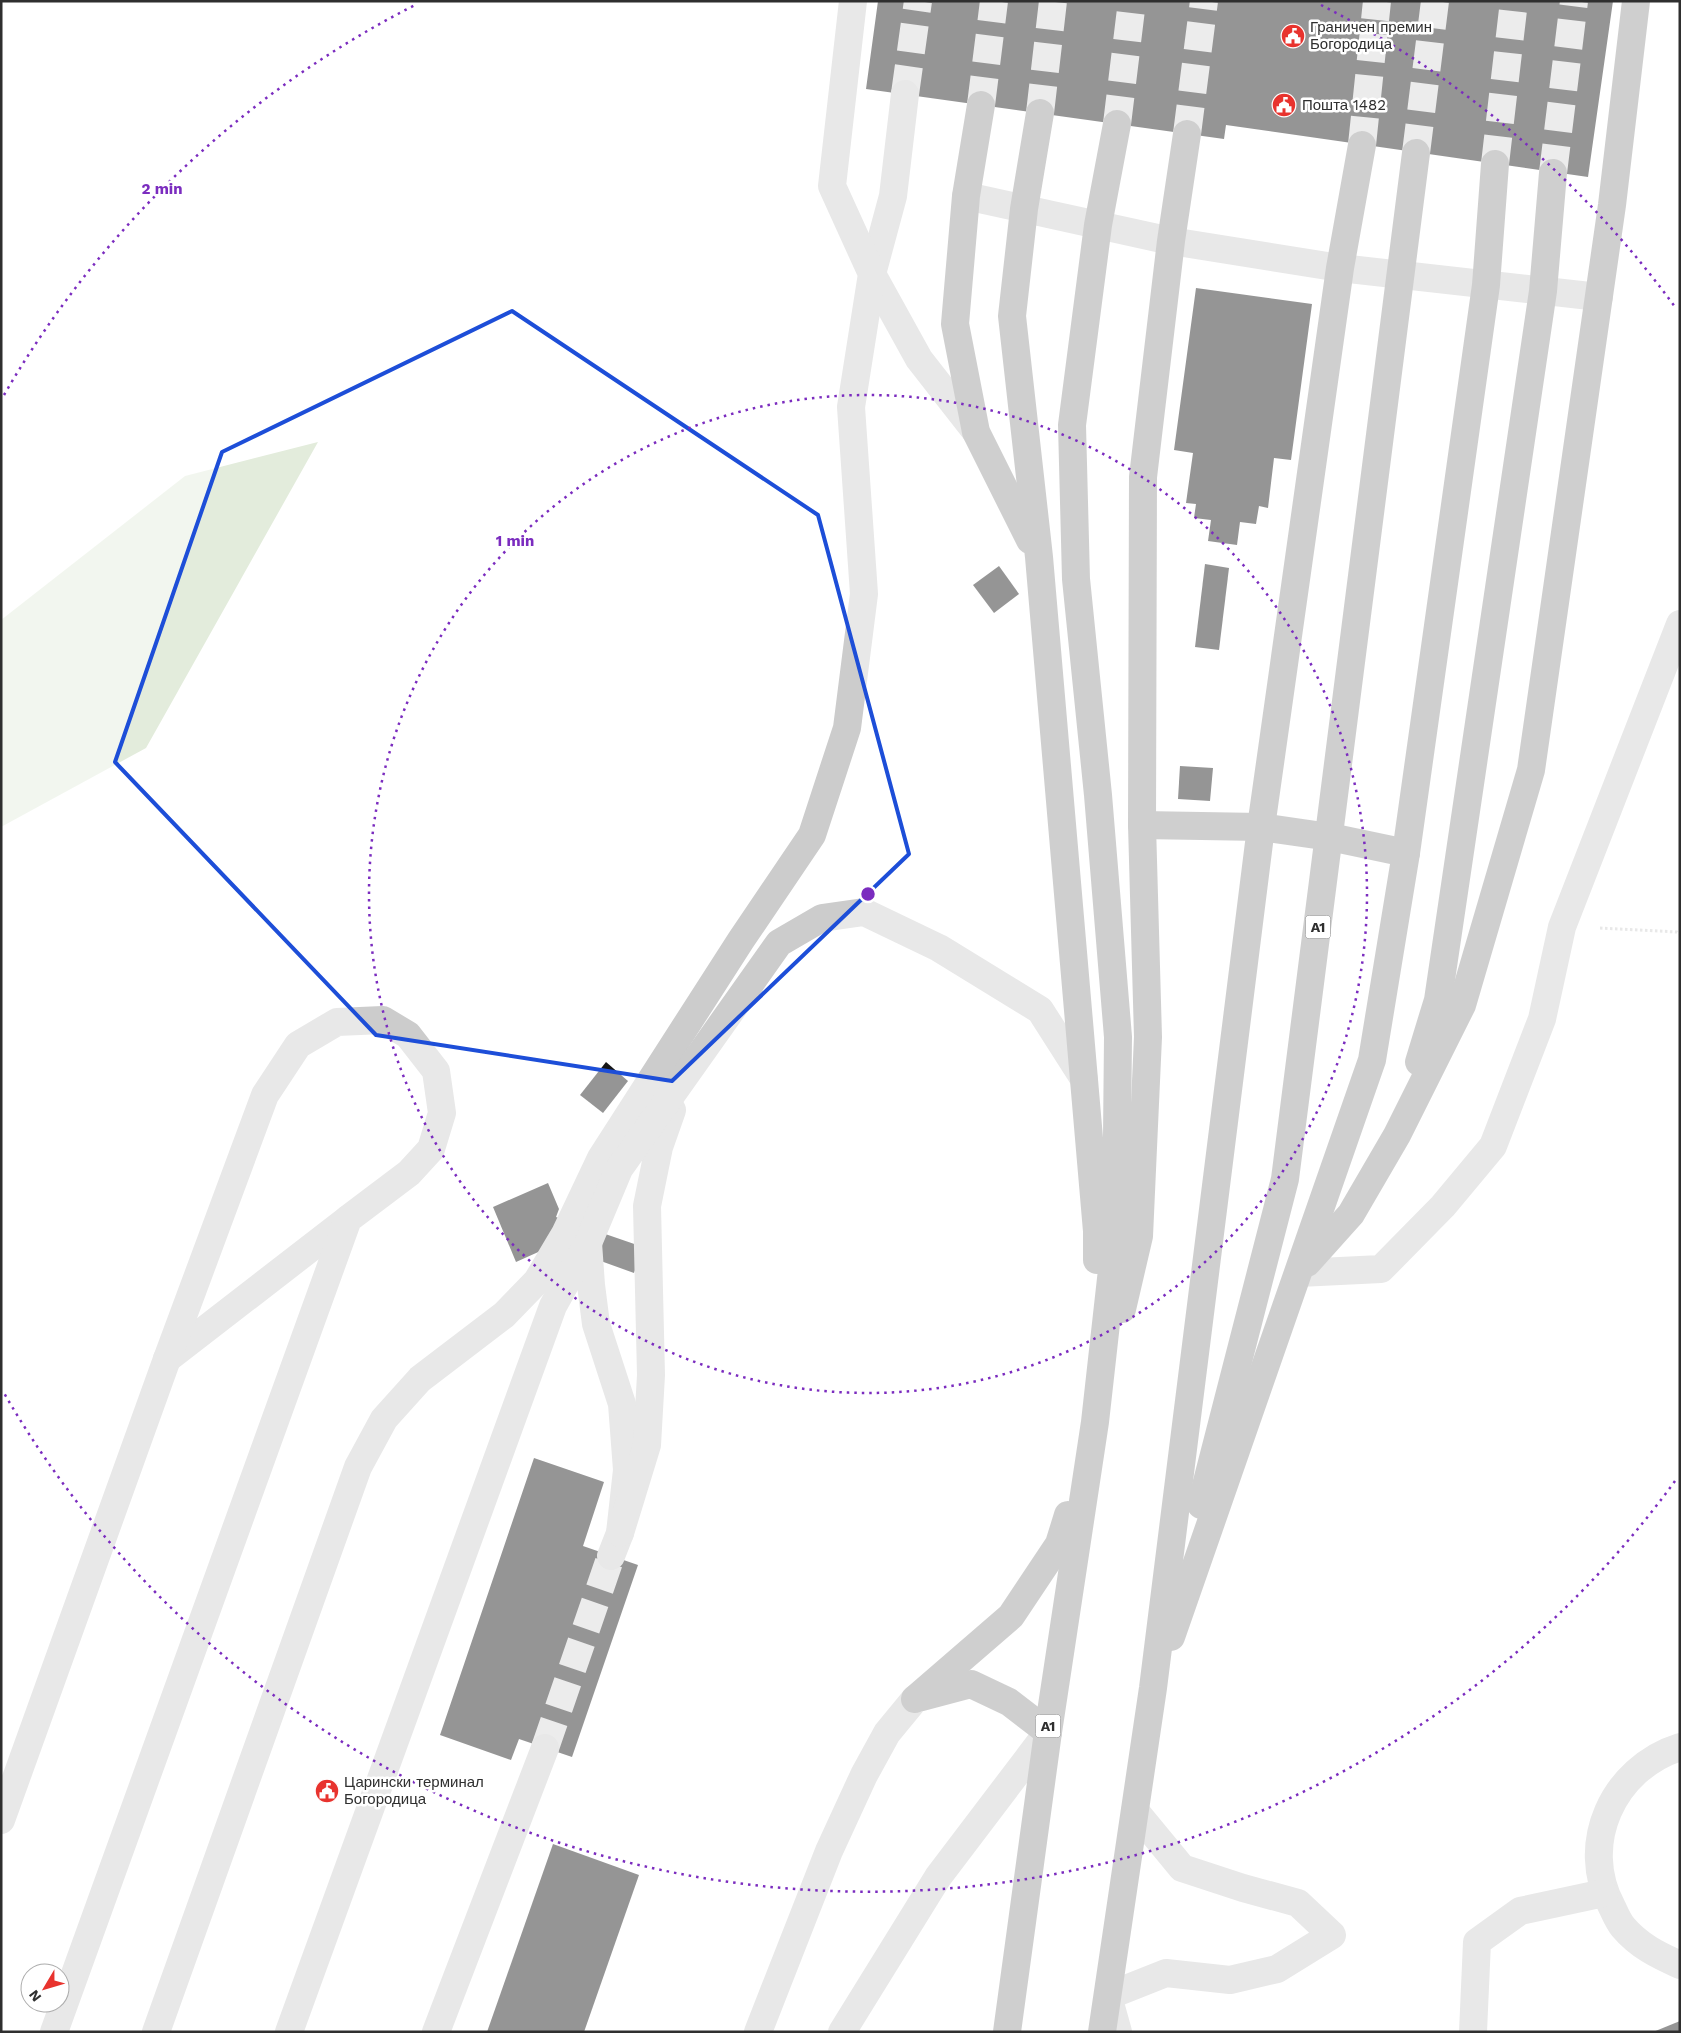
<svg xmlns="http://www.w3.org/2000/svg" width="1681" height="2033" viewBox="0 0 1681 2033" font-family="'Work Sans',sans-serif">
<style>
.green{fill:#e3ecdc}
.building{fill:#161616}
.lines{fill:none;stroke-linecap:round;stroke-linejoin:round}
.minor-tunnel{stroke:#d5d5d5;stroke-width:28;stroke-dasharray:28 14;stroke-linecap:butt}
.highway-tunnel{stroke:#d5d5d5;stroke-width:28;stroke-dasharray:28 14;stroke-linecap:butt}
.path{stroke:#ccc;stroke-width:3;stroke-dasharray:2.5 2.5;stroke-linecap:butt}
.minor{stroke:#ccc;stroke-width:28}
.highway{stroke:#969696;stroke-width:28}
.marked{fill:none;stroke:#1d4ed8;stroke-width:4;stroke-linejoin:round}
.ring{fill:none;stroke:#7b2cbf;stroke-width:2.5;stroke-dasharray:2.5 5}
.labels{text-anchor:middle;stroke-width:5;stroke-linejoin:round;paint-order:stroke}
.shield{fill:#fff;stroke:#6d6d6d;stroke-width:1}
.shield-label{font-size:14px;font-weight:bold;fill:#2f2f2f}
.poi-label{font-size:15px;fill:#2f2f2f;stroke:#fff;text-anchor:start}
.centre{fill:#7b2cbf;stroke:#fff;stroke-width:2.5}
.ring-label{font-size:15px;text-anchor:middle;font-weight:bold;fill:#7b2cbf;stroke:#fff;stroke-width:5;stroke-linejoin:round;paint-order:stroke}
</style>
<rect width="100%" height="100%" fill="#fff"/>
<!-- green -->
<path class="green" d="M 318,442 L 146,748 L 1,827 L 1,620 L 185,476 Z"/>
<!-- building -->
<g class="building">
<path d="M 878,1 L 1613,1 L 1588,177 L 1226,125 L 1224,139 L 866,89 Z"/>
<path d="M 1196,288 L 1312,304 L 1291,460 L 1274,458 L 1268,508 L 1259,506 L 1256,524 L 1240,522 L 1237,545 L 1208,541 L 1211,520 L 1194,518 L 1196,504 L 1186,503 L 1193,453 L 1174,450 Z"/>
<path d="M 1205,564 L 1229,568 L 1219,650 L 1195,647 Z"/>
<path d="M 999,566 L 1019,594 L 994,613 L 973,585 Z"/>
<path d="M 1180,766 L 1213,768 L 1210,801 L 1178,799 Z"/>
<path d="M 606,1062 L 628,1081 L 603,1113 L 580,1095 Z"/>
<path d="M 548,1183 L 559,1209 L 556,1217 L 643,1247 L 634,1273 L 548,1242 L 545,1249 L 516,1262 L 493,1207 Z"/>
<path d="M 534,1458 L 604,1482 L 583,1546 L 638,1565 L 572,1757 L 519,1739 L 511,1760 L 440,1735 Z"/>
<path d="M 553,1844 L 639,1875 L 584,2032 L 487,2032 Z"/>
<path d="M 1680,2021 L 1680,2032 L 1653,2032 Z"/>
</g>
<g class="lines">
<!-- minor-tunnel -->
<g class="minor-tunnel">
<path d="M 905,94 L 918,1"/>
<path d="M 545,1748 L 611,1556"/>
</g>
<!-- highway-tunnel -->
<g class="highway-tunnel">
<path d="M 981,105 L 994,1"/>
<path d="M 1040,113 L 1053,1"/>
<path d="M 1117,124 L 1132,1"/>
<path d="M 1187,134 L 1204,1"/>
<path d="M 1362,145 L 1377,1"/>
<path d="M 1416,153 L 1435,1"/>
<path d="M 1495,164 L 1514,1"/>
<path d="M 1553,173 L 1574,1"/>
</g>
<!-- path -->
<path class="path" d="M 1600,928 L 1677,932 L 1680,934"/>
<!-- minor -->
<g class="minor">
<path d="M 905,94 L 893,196 L 872,274 L 919,359 L 976,432"/>
<path d="M 966,196 L 1171,241 L 1340,268 L 1599,297"/>
<path d="M 588,1243 L 591,1285 L 596,1324 L 622,1404 L 627,1470 L 620,1533 L 611,1556"/>
<path d="M 1299,1273 L 1381,1269 L 1443,1206 L 1493,1146 L 1542,1019 L 1562,927 L 1680,624"/>
<path d="M 167,1359 L 348,1219"/>
<path d="M 620,1533 L 647,1445 L 651,1375 L 647,1206 L 659,1147 L 672,1110"/>
<path d="M 1680,1747 C 1613,1768 1578,1844 1612,1907 C 1615,1913 1618,1921 1623,1927 C 1639,1946 1658,1955 1680,1965"/>
<path d="M 1,1820 L 167,1359 L 265,1095 L 298,1045 L 337,1022 L 383,1020 L 408,1035 L 436,1071 L 442,1113 L 431,1149 L 409,1173 L 348,1219 L 54,2032"/>
<path d="M 156,2032 L 358,1467 L 384,1419 L 420,1379 L 504,1315 L 537,1281 L 565,1234 L 601,1158 L 741,940 L 812,835 L 847,728 L 864,594 L 851,407 L 872,274 L 832,186 L 853,1"/>
<path d="M 289,2032 L 553,1306 L 588,1243 L 619,1169 L 779,943 L 822,918 L 864,912 L 939,948 L 1040,1010 L 1084,1079"/>
<path d="M 436,2032 L 545,1748"/>
<path d="M 758,2032 L 829,1851 L 864,1775 L 887,1733 L 915,1699"/>
<path d="M 842,2032 L 938,1877 L 1048,1732"/>
<path d="M 1118,2032 L 1108,1996 L 1166,1973 L 1230,1980 L 1277,1969 L 1332,1935 L 1298,1903 L 1243,1888 L 1182,1868 L 1135,1811"/>
<path d="M 1473,2032 L 1477,1942 L 1520,1911 L 1604,1893"/>
</g>
<!-- highway -->
<g class="highway">
<path d="M 981,105 L 966,196 L 955,324 L 976,432 L 1030,540"/>
<path d="M 1040,113 L 1024,209 L 1012,316 L 1039,557 L 1097,1231 L 1097,1260"/>
<path d="M 1142,825 L 1261,827 L 1330,837 L 1406,853"/>
<path d="M 1419,1062 L 1438,1000 L 1543,291 L 1553,173"/>
<path d="M 1307,1263 L 1351,1214 L 1397,1135 L 1462,1005 L 1531,770 L 1612,205 L 1636,1"/>
<path d="M 1122,1309 L 1139,1236 L 1148,1037 L 1142,825 L 1143,477 L 1171,241 L 1187,134"/>
<path d="M 1201,1505 L 1285,1179 L 1416,153"/>
<path d="M 1171,1637 L 1372,1060 L 1406,853 L 1486,285 L 1495,164"/>
<path d="M 922,1697 L 971,1684 L 1009,1702 L 1048,1732"/>
<path d="M 915,1699 L 1011,1616 L 1059,1544 L 1068,1515"/>
<path d="M 1007,2032 L 1048,1732 L 1095,1422 L 1116,1234 L 1118,1037 L 1098,795 L 1076,579 L 1072,425 L 1098,225 L 1117,124"/>
<path d="M 1102,2032 L 1153,1688 L 1261,827 L 1340,268 L 1362,145"/>
</g>
</g>
<!-- marked area -->
<path d="M0 0H1681V2033H0ZM 512,311 L 818,515 L 909,854 L 672,1081 L 376,1035 L 115,762 L 222,452 Z" fill="#fff" fill-opacity=".55" fill-rule="evenodd"/>
<path class="marked" d="M 512,311 L 818,515 L 909,854 L 672,1081 L 376,1035 L 115,762 L 222,452 Z"/>
<!-- distance rings -->
<g class="ring">
<circle cx="868" cy="894" r="499"/>
<path d="M1675 1481A998 998 0 0 1 4 1393M4 395A998 998 0 0 1 415 5M1321 5A998 998 0 0 1 1675 307"/>
</g>
<!-- icons -->
<defs>
<g id="civic-disc" transform="scale(1.25)"><circle r="9.5" fill="#e8332e" stroke="#fff"/><path d="M-.6-6.5H3V-4.5H.6V-3L4-1V1h2V6H-6V1h2V-1L-.6-3ZM-1.2 2.5V6h2.4V2.5Z" fill="#fff"/></g>
</defs>
<g fill-rule="evenodd">
<use href="#civic-disc" x="1293" y="36"/>
<use href="#civic-disc" x="1284" y="105"/>
<use href="#civic-disc" x="327" y="1791"/>
</g>
<g class="labels">
<!-- shield labels -->
<g class="shield">
<rect x="1305.5" y="915.5" width="25" height="23" rx="4"/>
<rect x="1035.5" y="1714.5" width="25" height="23" rx="4"/>
</g>
<g class="shield-label">
<text x="1318" y="932">A1</text>
<text x="1048" y="1731">A1</text>
</g>
<!-- poi labels -->
<g class="poi-label">
<text x="1310" y="32">Граничен премин<tspan x="1310" dy="17">Богородица</tspan></text>
<text x="1302" y="110">Пошта 1482</text>
<text x="344" y="1787">Царински терминал<tspan x="344" dy="17">Богородица</tspan></text>
</g>
</g>
<circle cx="868" cy="894" r="8" class="centre"/>
<g class="ring-label">
<text x="162" y="194">2 min</text>
<text x="515" y="546">1 min</text>
</g>
<!-- border -->
<rect width="1681" height="2033" fill="none" stroke="#2f2f2f" stroke-width="5"/>
<!-- north arrow -->
<g transform="translate(45 1988) rotate(232)"><circle r="24" fill="#ffffff" stroke="#acacac"/>
<path d="M0-4L9 19L0 12L-9 19Z" fill="#e8332e"/>
<text y="-8" font-size="14" font-weight="bold" text-anchor="middle" fill="#2f2f2f">N</text>
</g>
</svg>
